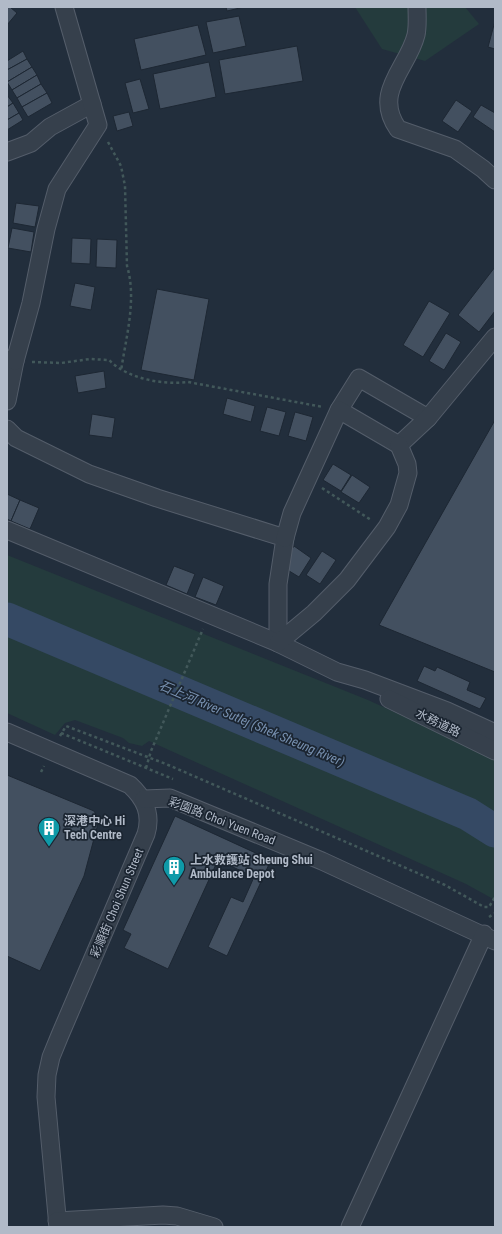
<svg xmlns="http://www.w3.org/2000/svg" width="502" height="1234" viewBox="0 0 502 1234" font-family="'Roboto Condensed','Noto Sans SC',sans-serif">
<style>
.green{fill:#243b3d}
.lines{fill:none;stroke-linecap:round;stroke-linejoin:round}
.river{stroke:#354964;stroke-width:33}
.building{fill:#435060;stroke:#1d2733}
.minor-casing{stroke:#545d6a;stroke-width:19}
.path{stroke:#42585a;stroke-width:2.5;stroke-dasharray:3 3;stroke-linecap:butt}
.minor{stroke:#36404c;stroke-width:17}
.labels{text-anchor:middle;stroke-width:3.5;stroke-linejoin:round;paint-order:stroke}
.street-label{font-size:12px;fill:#b1bac8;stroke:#1b2531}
.poi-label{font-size:12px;font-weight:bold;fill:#b1bac8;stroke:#1b2531;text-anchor:start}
.water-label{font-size:13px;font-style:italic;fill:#7891b1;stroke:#1b2531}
</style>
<rect width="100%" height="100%" fill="#222e3c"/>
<!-- green -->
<g class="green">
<path d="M 355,7 L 465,7 L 479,24 L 425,61 L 382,49 Z"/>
<path d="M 7,555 L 368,700 L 495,758 L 495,900 L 466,884 L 149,741 L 142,746 L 129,743 L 123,738 L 75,720 L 65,723 L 55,735 L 7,713 Z"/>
</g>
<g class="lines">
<!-- river -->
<path class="river" d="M 7,619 L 468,814 L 495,831"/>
</g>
<!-- building -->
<g class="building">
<path d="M 7,7 L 10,7 L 17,13 L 7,25 Z"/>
<path d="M 226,7 L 244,7 L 227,11 Z"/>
<path d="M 239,16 L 246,46 L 213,53 L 206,22 Z"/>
<path d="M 495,21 L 495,49 L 488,47 Z"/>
<path d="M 198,25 L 206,55 L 141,70 L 134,39 Z"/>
<path d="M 297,46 L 303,81 L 225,94 L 219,60 Z"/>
<path d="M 23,51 L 27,59 L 7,70 L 7,61 Z"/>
<path d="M 27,59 L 32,67 L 7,82 L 7,70 Z"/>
<path d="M 209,62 L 216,97 L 160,109 L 153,74 Z"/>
<path d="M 32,67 L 37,75 L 12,90 L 7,82 Z"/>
<path d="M 37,75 L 41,84 L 17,98 L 12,90 Z"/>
<path d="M 140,79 L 149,109 L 133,113 L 125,83 Z"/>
<path d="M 41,84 L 47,93 L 22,107 L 17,98 Z"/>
<path d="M 47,93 L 52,103 L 28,117 L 22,107 Z"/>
<path d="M 7,95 L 13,103 L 7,107 Z"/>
<path d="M 456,100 L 472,111 L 458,132 L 442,121 Z"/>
<path d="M 13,103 L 19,113 L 7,120 L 7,107 Z"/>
<path d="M 481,105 L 495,113 L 495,132 L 473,117 Z"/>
<path d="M 129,112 L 133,126 L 117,131 L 113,116 Z"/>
<path d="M 19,113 L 23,120 L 7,130 L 7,120 Z"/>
<path d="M 16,203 L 39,206 L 35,227 L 13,223 Z"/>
<path d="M 12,228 L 34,232 L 31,252 L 8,248 Z"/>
<path d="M 72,238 L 91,239 L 90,264 L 71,263 Z"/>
<path d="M 97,239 L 117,240 L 116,268 L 96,267 Z"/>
<path d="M 495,267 L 495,311 L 479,332 L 458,315 Z"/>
<path d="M 75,283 L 95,287 L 91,310 L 70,306 Z"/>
<path d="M 157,289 L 209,299 L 194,380 L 141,370 Z"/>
<path d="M 429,301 L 450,313 L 423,357 L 403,345 Z"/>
<path d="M 446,333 L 461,342 L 444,370 L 429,361 Z"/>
<path d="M 104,371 L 106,388 L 78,393 L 75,376 Z"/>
<path d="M 227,398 L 255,406 L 251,422 L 223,414 Z"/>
<path d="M 267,407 L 286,412 L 279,436 L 260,431 Z"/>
<path d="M 295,412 L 313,417 L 306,441 L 288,436 Z"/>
<path d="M 92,414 L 115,418 L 112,438 L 89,435 Z"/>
<path d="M 495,420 L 495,672 L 379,625 Z"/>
<path d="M 333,464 L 351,475 L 341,491 L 323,480 Z"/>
<path d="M 352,475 L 370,487 L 359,503 L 341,492 Z"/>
<path d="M 7,494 L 20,500 L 11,521 L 7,519 Z"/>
<path d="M 20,500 L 39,508 L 30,529 L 11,521 Z"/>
<path d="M 294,546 L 311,558 L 299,577 L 281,566 Z"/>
<path d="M 322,551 L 336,560 L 320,584 L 306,575 Z"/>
<path d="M 174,566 L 195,574 L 187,594 L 166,585 Z"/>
<path d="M 203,577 L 224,586 L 216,605 L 195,597 Z"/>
<path d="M 424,666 L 435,671 L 437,667 L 470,682 L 467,690 L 486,698 L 480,709 L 417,681 Z"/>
<path d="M 7,775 L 94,811 L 99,820 L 84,876 L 40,971 L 7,956 Z"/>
<path d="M 175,816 L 271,860 L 227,956 L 208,947 L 231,897 L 243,902 L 254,877 L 218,860 L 168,969 L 124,948 L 131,934 L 123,930 Z"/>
</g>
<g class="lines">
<!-- minor casing -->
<g class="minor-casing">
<g id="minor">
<path d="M 417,7 C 417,16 418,26 416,35 C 408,68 372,92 398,129 L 455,149 L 483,169 L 495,180"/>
<path d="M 7,152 L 31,143 L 50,127 L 92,104"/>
<path d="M 7,359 L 15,361 L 7,401"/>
<path d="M 15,361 L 31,303 L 46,229 L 57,189 L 98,125 L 64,7"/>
<path d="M 339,410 L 359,378 L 428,418"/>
<path d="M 7,429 L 16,438 L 89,474 L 157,498 L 285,538 L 278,584 L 278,643"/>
<path d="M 7,530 L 278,643 L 337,672 L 365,680 L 447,711 L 495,733"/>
<path d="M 285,538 L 292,513 L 339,410 L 399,445 L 428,418 L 495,337"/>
<path d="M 278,643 L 314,613 L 347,580 L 387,527 L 399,505 L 408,473 L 407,464 L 399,445"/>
<path d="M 389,699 L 495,751"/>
<path d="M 7,732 L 130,785 C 145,799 152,814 146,834 L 60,1035 L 51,1057 L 47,1075 L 46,1097 L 58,1227"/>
<path d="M 144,799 L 170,798 L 322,861 L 495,941"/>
<path d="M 57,1221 L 163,1215 L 177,1216 L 214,1227"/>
<path d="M 350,1227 L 484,934"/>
</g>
</g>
<!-- path -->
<g class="path">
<path d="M 108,142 L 121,166 L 125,186 L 127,266 C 137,299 126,337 121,371"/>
<path d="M 32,362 L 61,363 L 90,359 L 109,360 C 128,379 162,385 188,382 L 323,407"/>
<path d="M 322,488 L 371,520"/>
<path d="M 61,733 L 173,779"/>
<path d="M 60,736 L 66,726 L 166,764 L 445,885 L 484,907 L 489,907 L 495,897"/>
<path d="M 146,768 L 151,751 L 203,629"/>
<path d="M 41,772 L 44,766"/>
<path d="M 489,917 L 495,913"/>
</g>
<!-- minor -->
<use href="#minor" class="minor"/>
</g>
<!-- icons -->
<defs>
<g id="building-pin" transform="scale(1.15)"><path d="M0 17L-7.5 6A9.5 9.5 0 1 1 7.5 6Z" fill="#0f9aa8" stroke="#1b2531"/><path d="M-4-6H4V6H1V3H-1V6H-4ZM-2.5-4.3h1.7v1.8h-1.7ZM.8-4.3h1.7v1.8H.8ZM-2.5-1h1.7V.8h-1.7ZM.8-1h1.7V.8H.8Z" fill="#fff"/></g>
</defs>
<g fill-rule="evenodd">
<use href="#building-pin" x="49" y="828"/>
<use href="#building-pin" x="174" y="867"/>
</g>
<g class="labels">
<!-- street labels -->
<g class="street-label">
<text transform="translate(438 723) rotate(26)" y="4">水務道路</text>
<text transform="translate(222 821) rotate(21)" y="4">彩園路 Choi Yuen Road</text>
<text transform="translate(117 903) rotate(-67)" y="4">彩順街 Choi Shun Street</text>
</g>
<!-- poi labels -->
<g class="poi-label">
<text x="64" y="825">深港中心 Hi<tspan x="64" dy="14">Tech Centre</tspan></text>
<text x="190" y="864">上水救護站 Sheung Shui<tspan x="190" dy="14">Ambulance Depot</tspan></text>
</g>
<!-- water labels -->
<g class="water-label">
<text transform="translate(252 723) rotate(23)" y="5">石上河 River Sutlej (Shek Sheung River)</text>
</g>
</g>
<!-- border -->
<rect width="502" height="1234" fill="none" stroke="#b1bac8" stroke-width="16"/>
</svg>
